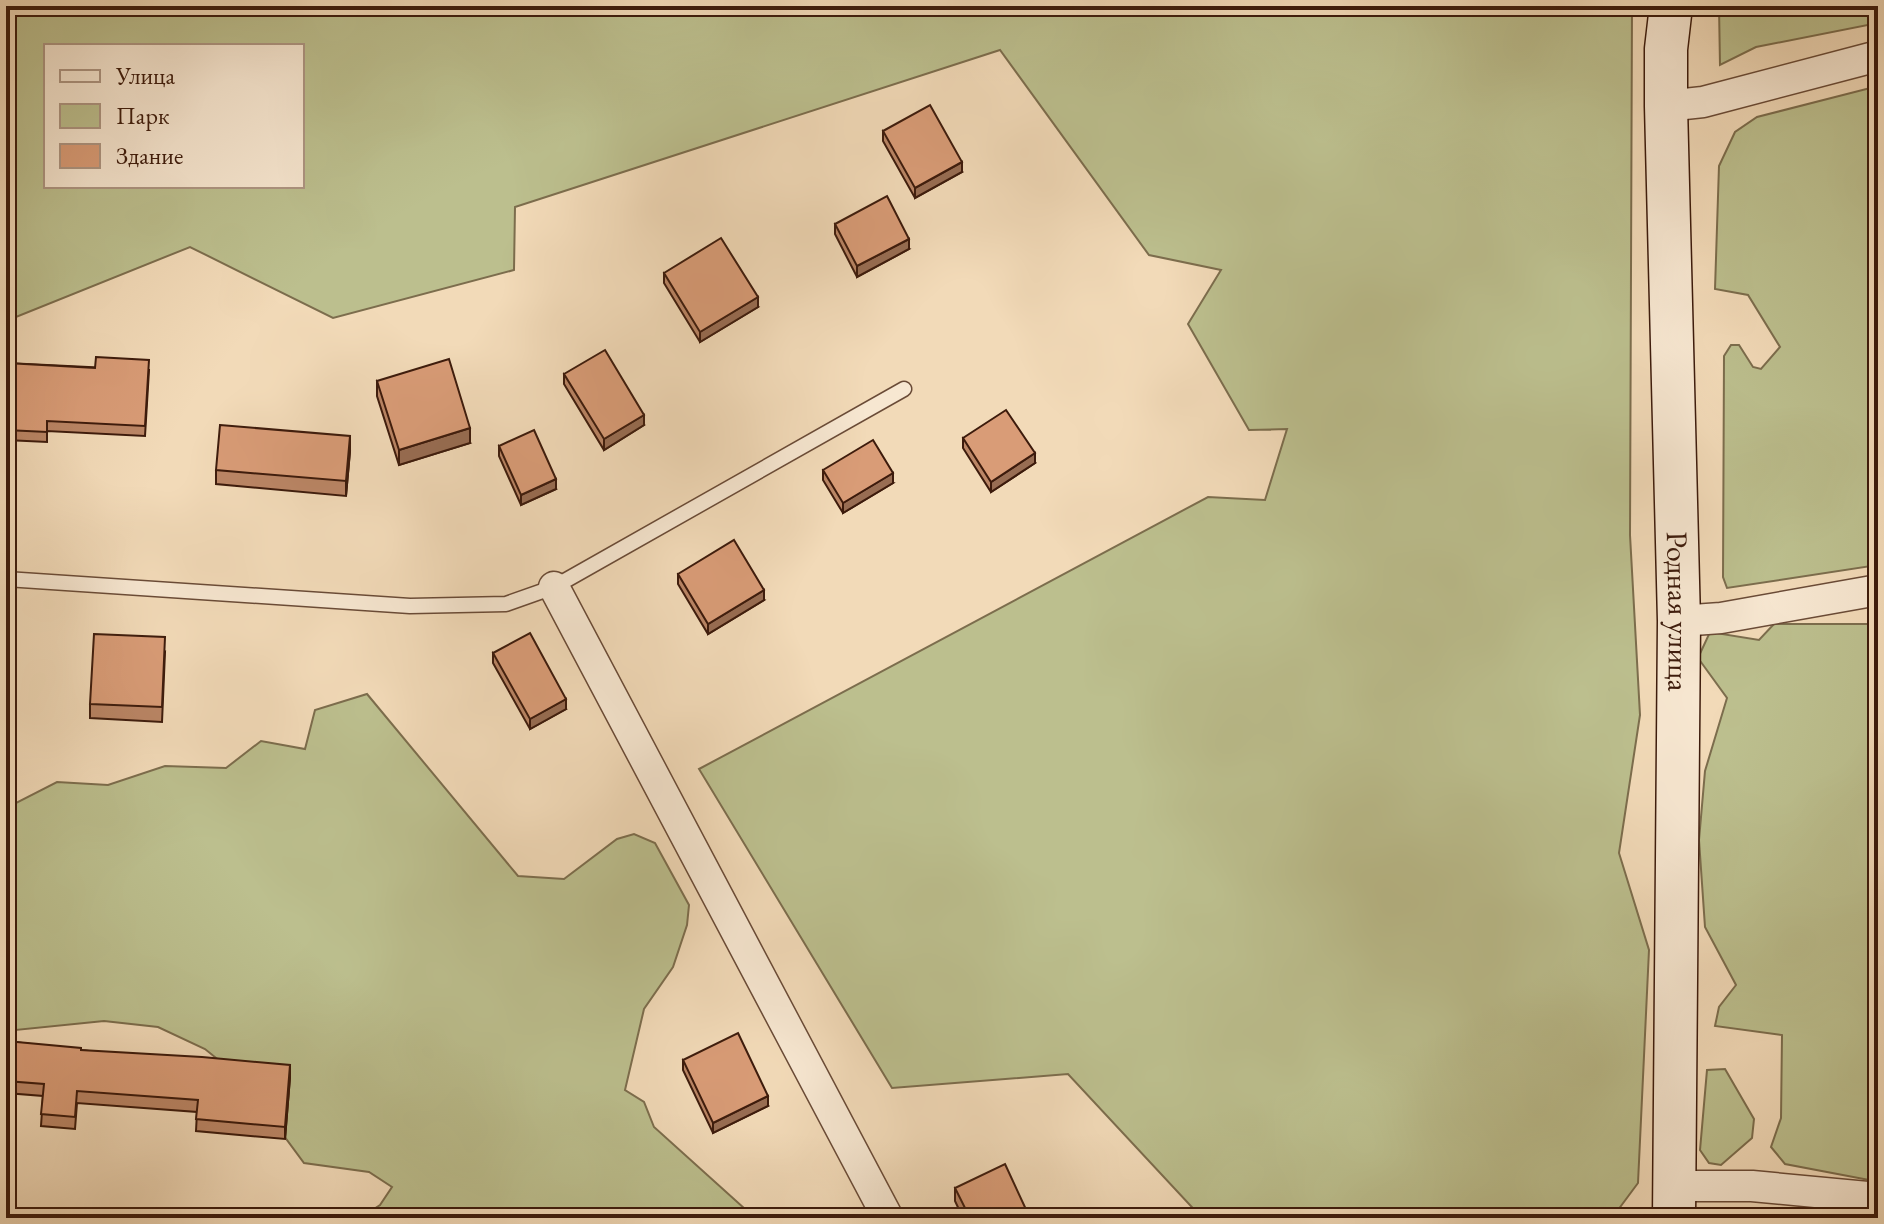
<svg xmlns="http://www.w3.org/2000/svg" width="1884" height="1224" viewBox="0 0 1884 1224" font-family="'EB Garamond',serif">
<style>
.green{fill:#bcbf8e;stroke:#7c6d4d;stroke-width:2;fill-rule:evenodd}
.lines{fill:none;stroke-linecap:round;stroke-linejoin:round}
.lane-casing{stroke:#6a4b37;stroke-width:17}
.street-casing{stroke:#6a4b37;stroke-width:33}
.secondary-casing{stroke:#3d1b0c;stroke-width:45}
.lane{stroke:#f7e7d1;stroke-width:14}
.street{stroke:#f7e7d1;stroke-width:30}
.secondary{stroke:#f7e7d1;stroke-width:42}
.wall{fill:#bb8666;stroke:#3d1b0c;stroke-width:2}
.shaded-wall{fill:#986d53;stroke:#3d1b0c;stroke-width:2}
.building{fill:#d99c77;stroke:#3d1b0c;stroke-width:2}
.labels{text-anchor:middle;stroke-width:7;stroke-linejoin:round;paint-order:stroke}
.street-label{font-size:30px;fill:#3d1b0c;stroke:#f7e7d1}
</style>
<rect width="100%" height="100%" fill="#f2dab8"/>
<filter id="stains"><feTurbulence type="fractalNoise" baseFrequency=".0025" numOctaves="4"/><feColorMatrix values="0 0 0 0 .2 0 0 0 0 .09 0 0 0 0 .02 0 0 0 .5 -.17"/></filter>
<radialGradient id="worn" r=".72"><stop offset=".6" stop-color="#630" stop-opacity="0"/><stop offset="1" stop-color="#630" stop-opacity=".3"/></radialGradient>
<!-- green -->
<g class="green">
<path d="M 6,6 L 1632,6 L 1630,535 L 1640,715 L 1619,853 L 1649,950 L 1638,1183 L 1612,1218 L 1202,1218 L 1068,1074 L 892,1088 L 699,769 L 1208,497 L 1265,500 L 1287,429 L 1249,430 L 1188,324 L 1221,270 L 1149,255 L 1000,50 L 515,207 L 514,270 L 333,318 L 190,247 L 6,321 ZM 302,46 L 302,186 L 46,186 L 46,46 Z"/>
<path d="M 1719,6 L 1878,6 L 1878,23 L 1756,47 L 1720,65 Z"/>
<path d="M 1878,86 L 1878,565 L 1727,588 L 1723,577 L 1724,356 L 1731,345 L 1739,345 L 1753,367 L 1761,369 L 1780,347 L 1748,295 L 1715,289 L 1719,166 L 1735,132 L 1757,117 Z"/>
<path d="M 1774,624 L 1878,624 L 1878,1178 L 1869,1180 L 1785,1164 L 1771,1147 L 1781,1118 L 1782,1035 L 1715,1026 L 1719,1007 L 1736,985 L 1705,927 L 1699,840 L 1705,771 L 1727,698 L 1698,658 L 1710,632 L 1759,640 Z"/>
<path d="M 367,694 L 518,876 L 564,879 L 617,839 L 634,834 L 655,843 L 689,905 L 687,925 L 673,967 L 644,1009 L 625,1090 L 644,1102 L 654,1127 L 755,1218 L 360,1218 L 380,1205 L 392,1187 L 369,1172 L 304,1163 L 242,1079 L 205,1049 L 158,1027 L 104,1021 L 6,1031 L 6,808 L 57,782 L 108,785 L 165,766 L 226,768 L 261,741 L 305,749 L 315,710 Z"/>
<path d="M 1725,1069 L 1754,1119 L 1752,1138 L 1721,1165 L 1709,1163 L 1700,1150 L 1707,1070 Z"/>
</g>
<g class="lines">
<!-- lane casing -->
<g class="lane-casing">
<path id="lane" d="M 6,579 L 410,606 L 506,604 L 554,587 L 904,389"/>
</g>
<!-- street casing -->
<g class="street-casing">
<g id="street">
<path d="M 1666,106 L 1703,102 L 1878,56"/>
<path d="M 554,587 L 888,1218"/>
<path d="M 1679,621 L 1721,618 L 1878,590"/>
<path d="M 1675,1186 L 1752,1186 L 1878,1198"/>
</g>
</g>
<!-- secondary casing -->
<g class="secondary-casing">
<g id="secondary">
<path id="s1" d="M 1671,6 L 1666,49 L 1666,106 L 1679,621 L 1674,1218"/>
</g>
</g>
<!-- lane -->
<use href="#lane" class="lane"/>
<!-- street -->
<use href="#street" class="street"/>
<!-- secondary -->
<use href="#secondary" class="secondary"/>
</g>
<!-- wall -->
<g class="wall">
<path d="M 883,131 L 962,172 L 915,198 L 883,141 Z"/>
<path d="M 835,224 L 909,249 L 857,277 L 835,234 Z"/>
<path d="M 664,273 L 758,307 L 700,342 L 664,283 Z"/>
<path d="M 6,363 L 149,370 L 145,436 L 47,431 L 47,442 L 6,440 Z"/>
<path d="M 564,374 L 644,425 L 604,450 L 564,384 Z"/>
<path d="M 377,381 L 470,443 L 399,465 L 377,396 Z"/>
<path d="M 963,438 L 1035,463 L 991,492 L 963,448 Z"/>
<path d="M 499,446 L 556,489 L 521,505 L 499,456 Z"/>
<path d="M 350,451 L 346,496 L 216,484 L 216,470 Z"/>
<path d="M 823,470 L 893,483 L 843,513 L 823,480 Z"/>
<path d="M 678,574 L 764,600 L 708,634 L 678,584 Z"/>
<path d="M 165,652 L 162,722 L 90,718 L 90,704 Z"/>
<path d="M 493,653 L 566,709 L 530,729 L 493,663 Z"/>
<path d="M 6,1041 L 81,1050 L 290,1077 L 285,1139 L 196,1131 L 197,1112 L 77,1103 L 75,1129 L 41,1126 L 43,1096 L 6,1093 Z"/>
<path d="M 683,1060 L 768,1106 L 713,1133 L 683,1070 Z"/>
<path d="M 955,1188 L 1030,1218 L 963,1218 L 955,1201 Z"/>
</g>
<!-- shaded-wall -->
<g class="shaded-wall">
<path d="M 962,162 L 962,172 L 915,198 L 915,188 Z"/>
<path d="M 909,239 L 909,249 L 857,277 L 857,266 Z"/>
<path d="M 758,297 L 758,307 L 700,342 L 700,332 Z"/>
<path d="M 644,415 L 644,425 L 604,450 L 604,439 Z"/>
<path d="M 470,428 L 470,443 L 399,465 L 399,450 Z"/>
<path d="M 350,436 L 350,451 L 346,496 L 346,481 Z"/>
<path d="M 1035,453 L 1035,463 L 991,492 L 991,482 Z"/>
<path d="M 893,473 L 893,483 L 843,513 L 843,503 Z"/>
<path d="M 556,479 L 556,489 L 521,505 L 521,495 Z"/>
<path d="M 764,590 L 764,600 L 708,634 L 708,624 Z"/>
<path d="M 566,699 L 566,709 L 530,729 L 530,719 Z"/>
<path d="M 290,1065 L 290,1077 L 285,1139 L 285,1127 Z"/>
<path d="M 768,1096 L 768,1106 L 713,1133 L 713,1123 Z"/>
</g>
<!-- building -->
<g class="building">
<path d="M 930,105 L 962,162 L 915,188 L 883,131 Z"/>
<path d="M 887,196 L 909,239 L 857,266 L 835,224 Z"/>
<path d="M 721,238 L 758,297 L 700,332 L 664,273 Z"/>
<path d="M 605,350 L 644,415 L 604,439 L 564,374 Z"/>
<path d="M 96,357 L 149,360 L 145,426 L 47,421 L 47,432 L 6,430 L 6,363 L 95,368 Z"/>
<path d="M 449,359 L 470,428 L 399,450 L 377,381 Z"/>
<path d="M 1006,410 L 1035,453 L 991,482 L 963,438 Z"/>
<path d="M 220,425 L 350,436 L 346,481 L 216,470 Z"/>
<path d="M 534,430 L 556,479 L 521,495 L 499,446 Z"/>
<path d="M 873,440 L 893,473 L 843,503 L 823,470 Z"/>
<path d="M 734,540 L 764,590 L 708,624 L 678,574 Z"/>
<path d="M 530,633 L 566,699 L 530,719 L 493,653 Z"/>
<path d="M 94,634 L 165,637 L 162,707 L 90,704 Z"/>
<path d="M 738,1033 L 768,1096 L 713,1123 L 683,1060 Z"/>
<path d="M 6,1041 L 81,1048 L 81,1050 L 202,1057 L 290,1065 L 285,1127 L 196,1119 L 198,1100 L 77,1091 L 75,1117 L 41,1114 L 44,1084 L 6,1081 Z"/>
<path d="M 1005,1164 L 1030,1218 L 970,1218 L 955,1188 Z"/>
</g>
<g class="labels">
<!-- street labels -->
<g class="street-label">
<text dy="10" stroke="none"><textPath href="#s1" startOffset="606">Родная улица</textPath></text>
</g>
</g>
<!-- margin -->
<rect width="1884" height="1224" fill="none" stroke="#f2dab8" stroke-width="32"/>
<rect x="8" y="8" width="1868" height="1208" fill="none" stroke="#3d1b0c" stroke-width="4"/>
<rect x="16" y="16" width="1852" height="1192" fill="none" stroke="#3d1b0c" stroke-width="2"/>
<!-- legend -->
<rect x="44" y="44" width="260" height="144" fill="#f7e7d1" stroke="#ad9582" stroke-width="2"/>
<rect x="60" y="70" width="40" height="12" fill="#f7e7d1" stroke="#ad9582" stroke-width="2"/>
<text x="116" y="84" font-size="24" fill="#3d1b0c">Улица</text>
<rect x="60" y="104" width="40" height="24" fill="#bcbf8e" stroke="#ad9582" stroke-width="2"/>
<text x="116" y="124" font-size="24" fill="#3d1b0c">Парк</text>
<rect x="60" y="144" width="40" height="24" fill="#d99c77" stroke="#ad9582" stroke-width="2"/>
<text x="116" y="164" font-size="24" fill="#3d1b0c">Здание</text>
<rect width="100%" height="100%" filter="url(#stains)"/>
<rect width="100%" height="100%" fill="url(#worn)"/>
</svg>
